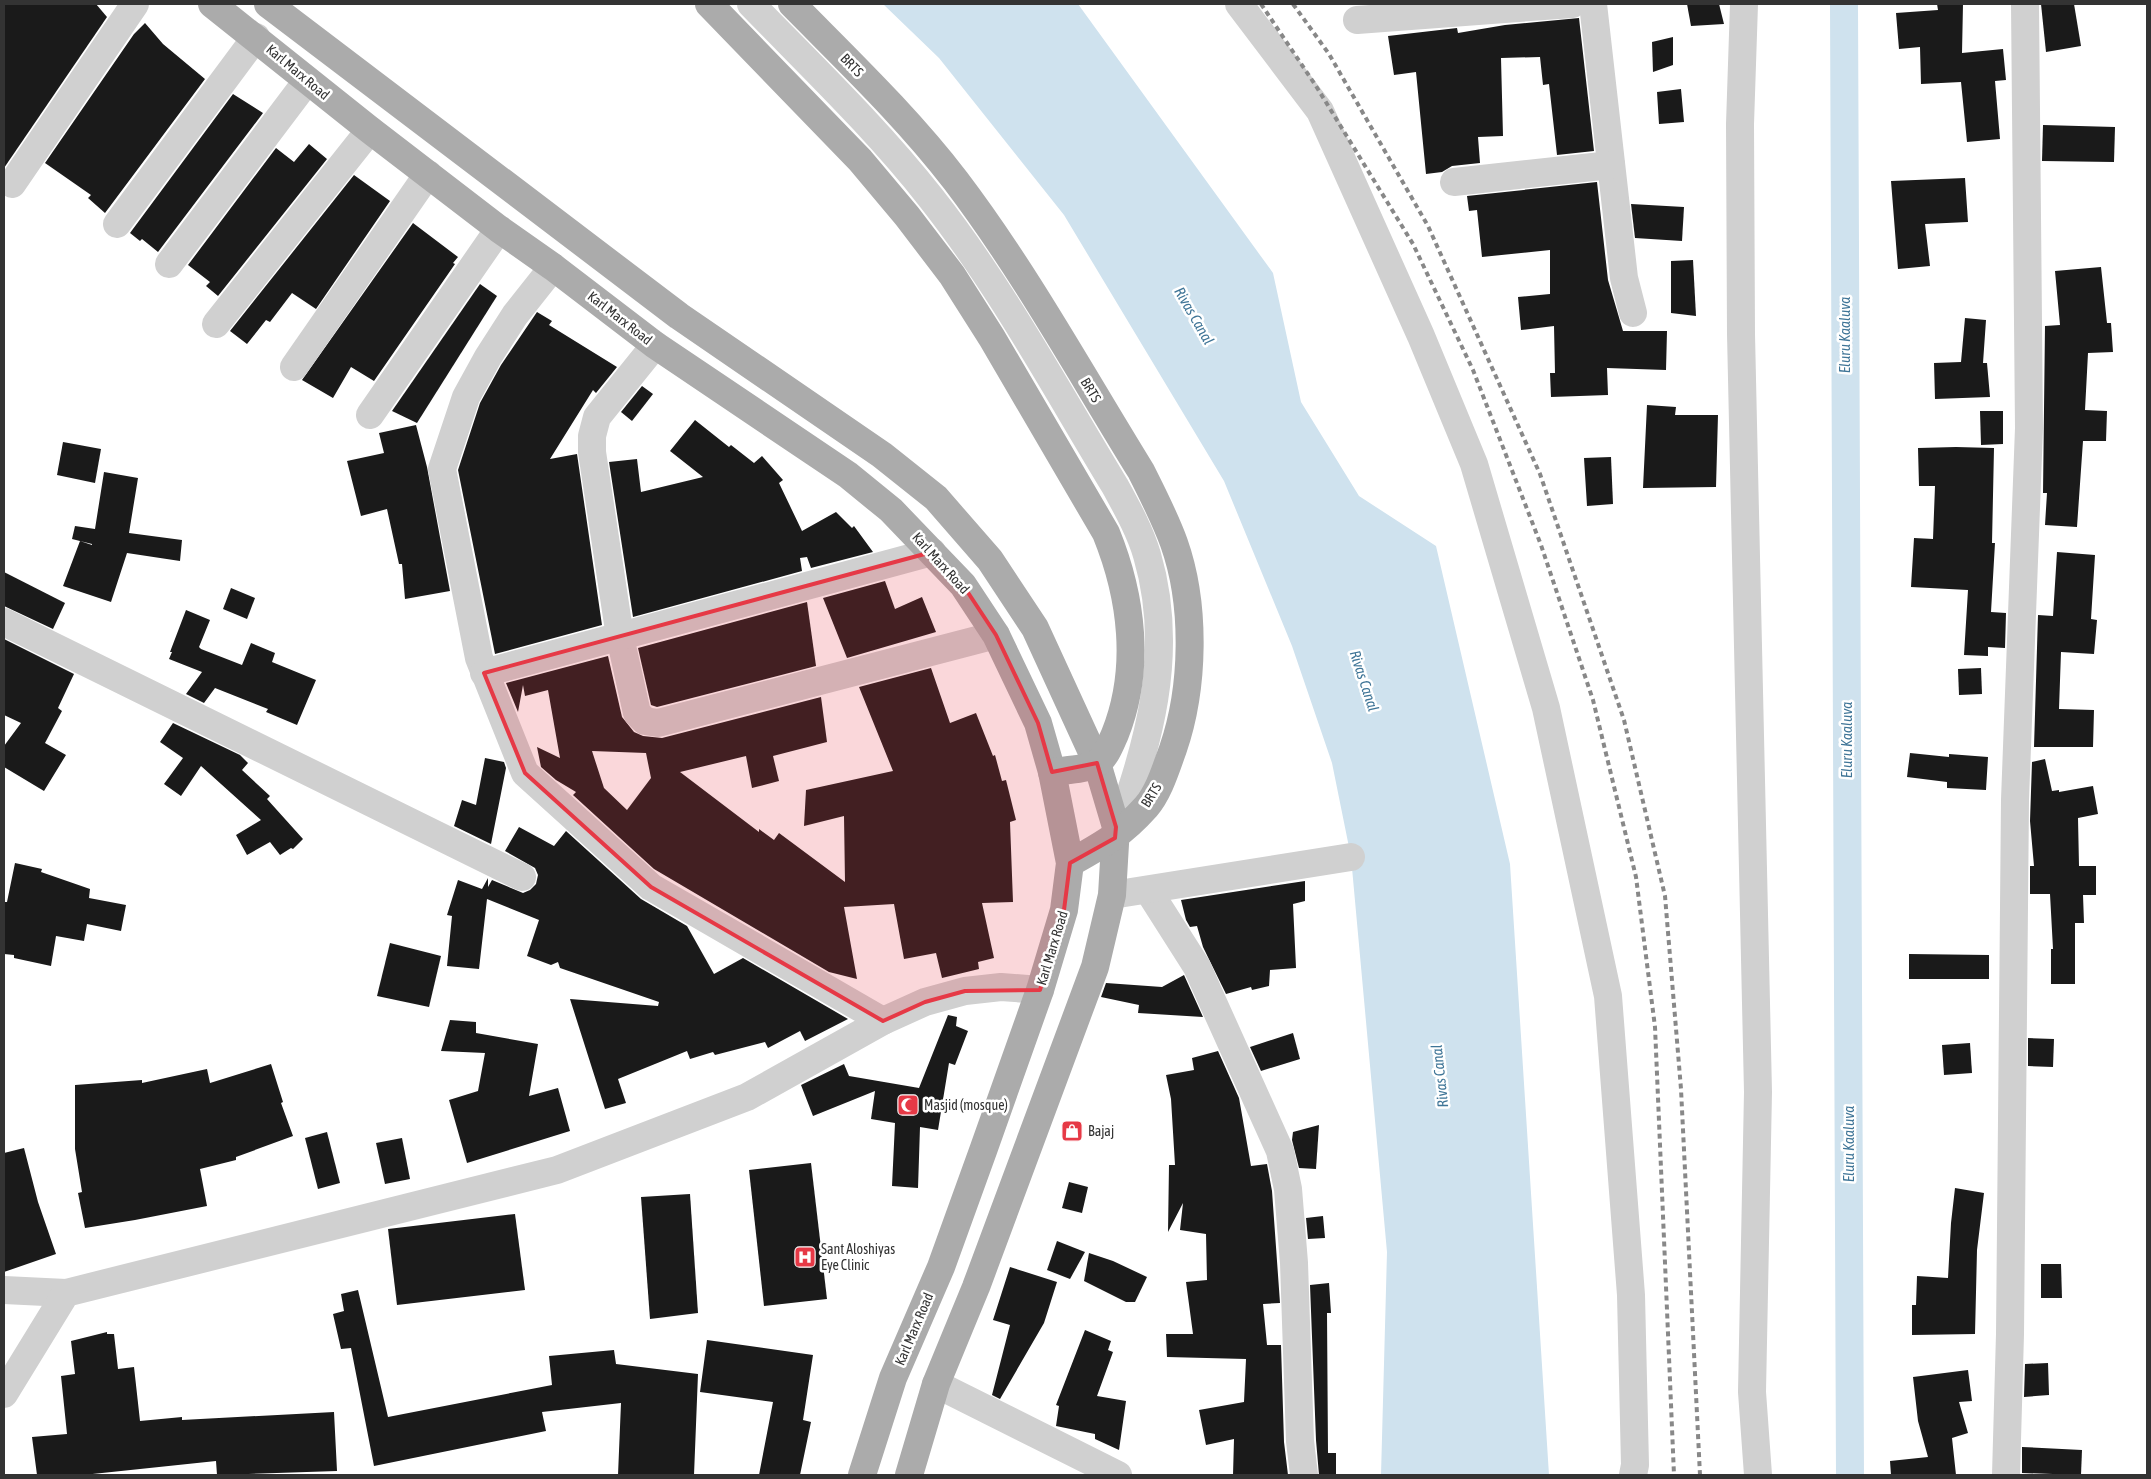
<svg xmlns="http://www.w3.org/2000/svg" width="2151" height="1479" viewBox="0 0 2151 1479" font-family="'Asap Condensed',sans-serif">
<style>
.water{fill:#cfe2ee}
.lines{fill:none;stroke-linecap:round;stroke-linejoin:round}
.canal{stroke:#cfe2ee;stroke-width:28}
.building{fill:#1a1a1a;fill-rule:evenodd}
.minor{stroke:#d0d0d0;stroke-width:28}
.major{stroke:#ababab;stroke-width:28}
.rail{stroke:#888;stroke-width:4;stroke-dasharray:5 4;stroke-linecap:butt}
.marked{fill:#e63946;fill-opacity:0.2;stroke:#e63946;stroke-width:4;stroke-linejoin:round}
.labels{text-anchor:middle;stroke-width:5;stroke-linejoin:round;paint-order:stroke}
.street-label{font-size:14px;fill:#333;stroke:#fff}
.poi-label{font-size:14px;fill:#333;stroke:#fff;text-anchor:start}
.water-label{font-size:15px;font-style:italic;fill:#3f7597;stroke:#fff}
</style>
<rect width="100%" height="100%" fill="#fff"/>
<!-- water -->
<path class="water" d="M 883,4 L 1078,4 L 1273,273 L 1301,402 L 1359,496 L 1436,546 L 1510,864 L 1549,1475 L 1381,1475 L 1387,1252 L 1351,857 L 1332,763 L 1292,646 L 1224,481 L 1064,215 L 939,58 Z"/>
<g class="lines">
<!-- canal -->
<path class="canal" d="M 1844,4 L 1850,1475"/>
</g>
<!-- building -->
<g class="building">
<path d="M 4,4 L 96,4 L 107,17 L 4,168 Z"/>
<path d="M 1687,4 L 1719,4 L 1724,24 L 1691,26 Z"/>
<path d="M 1937,4 L 1963,4 L 1962,53 L 2003,49 L 2006,80 L 1995,81 L 2000,139 L 1967,142 L 1961,82 L 1921,84 L 1920,47 L 1899,49 L 1896,13 L 1938,10 Z"/>
<path d="M 2041,4 L 2074,4 L 2081,46 L 2046,52 Z"/>
<path d="M 1579,18 L 1594,151 L 1557,155 L 1549,84 L 1543,85 L 1540,57 L 1501,58 L 1503,136 L 1478,137 L 1480,163 L 1452,166 L 1442,172 L 1426,174 L 1416,72 L 1394,75 L 1388,36 L 1457,28 L 1458,33 L 1505,25 Z"/>
<path d="M 145,23 L 163,44 L 205,79 L 105,213 L 88,198 L 91,195 L 45,163 L 134,34 Z"/>
<path d="M 1673,37 L 1673,65 L 1653,72 L 1652,42 Z"/>
<path d="M 1681,89 L 1684,122 L 1659,124 L 1657,92 Z"/>
<path d="M 233,94 L 263,113 L 158,252 L 142,239 L 140,241 L 130,233 Z"/>
<path d="M 2043,125 L 2115,127 L 2114,162 L 2042,161 Z"/>
<path d="M 309,144 L 327,159 L 218,296 L 206,286 L 210,282 L 188,265 L 276,148 L 294,162 Z"/>
<path d="M 354,175 L 390,201 L 316,309 L 292,293 L 270,322 L 266,320 L 247,344 L 230,331 Z"/>
<path d="M 1965,178 L 1968,222 L 1925,224 L 1930,266 L 1898,269 L 1891,181 Z"/>
<path d="M 1597,182 L 1608,280 L 1623,331 L 1667,331 L 1666,370 L 1607,368 L 1608,395 L 1551,397 L 1550,373 L 1555,373 L 1554,326 L 1521,330 L 1518,297 L 1550,294 L 1550,250 L 1482,257 L 1477,210 L 1469,211 L 1467,196 Z"/>
<path d="M 1631,204 L 1684,207 L 1682,241 L 1635,238 Z"/>
<path d="M 413,223 L 458,257 L 453,263 L 455,264 L 374,381 L 351,367 L 333,398 L 302,380 Z"/>
<path d="M 1693,260 L 1696,316 L 1671,313 L 1671,261 Z"/>
<path d="M 2101,267 L 2107,323 L 2111,323 L 2113,352 L 2088,353 L 2085,410 L 2107,411 L 2106,441 L 2083,441 L 2077,527 L 2045,525 L 2047,493 L 2043,493 L 2045,326 L 2060,325 L 2055,271 Z"/>
<path d="M 480,284 L 497,296 L 417,423 L 392,411 Z"/>
<path d="M 537,312 L 552,321 L 549,325 L 617,367 L 596,393 L 593,390 L 550,459 L 577,454 L 602,625 L 495,654 L 458,470 L 480,403 L 501,365 Z"/>
<path d="M 1965,318 L 1986,320 L 1983,363 L 1987,363 L 1990,397 L 1935,399 L 1934,363 L 1961,362 Z"/>
<path d="M 642,386 L 653,394 L 632,421 L 621,412 Z"/>
<path d="M 1647,405 L 1676,407 L 1675,415 L 1718,415 L 1716,487 L 1643,488 Z"/>
<path d="M 1980,411 L 2003,411 L 2003,444 L 1981,445 Z"/>
<path d="M 695,420 L 729,447 L 731,445 L 754,463 L 762,456 L 783,480 L 779,483 L 802,531 L 836,512 L 852,528 L 854,526 L 873,552 L 811,568 L 807,557 L 800,558 L 802,571 L 633,617 L 609,462 L 637,459 L 641,492 L 703,477 L 670,451 Z"/>
<path d="M 416,425 L 427,467 L 450,591 L 405,599 L 402,564 L 399,564 L 387,509 L 361,516 L 347,461 L 384,453 L 379,433 Z"/>
<path d="M 63,442 L 101,449 L 95,483 L 57,475 Z"/>
<path d="M 1956,447 L 1994,448 L 1992,543 L 1995,543 L 1991,612 L 2006,613 L 2005,648 L 1988,647 L 1988,656 L 1964,655 L 1968,590 L 1911,587 L 1914,538 L 1933,539 L 1935,486 L 1919,486 L 1918,448 Z"/>
<path d="M 1611,457 L 1613,504 L 1587,506 L 1584,458 Z"/>
<path d="M 104,472 L 138,478 L 129,533 L 182,540 L 180,561 L 127,553 L 111,602 L 63,586 L 80,541 L 92,545 L 92,544 L 72,539 L 75,526 L 95,529 Z"/>
<path d="M 2057,552 L 2095,555 L 2091,619 L 2097,620 L 2094,654 L 2061,652 L 2059,709 L 2094,710 L 2093,747 L 2034,747 L 2038,615 L 2053,616 Z"/>
<path d="M 4,572 L 65,603 L 53,629 L 4,606 Z"/>
<path d="M 885,581 L 895,609 L 922,597 L 936,632 L 847,658 L 823,598 Z"/>
<path d="M 231,588 L 255,598 L 247,619 L 223,609 Z"/>
<path d="M 807,602 L 816,666 L 657,707 L 651,705 L 638,648 Z"/>
<path d="M 186,610 L 210,620 L 199,647 L 201,649 L 242,665 L 251,643 L 275,653 L 272,662 L 316,680 L 297,725 L 266,712 L 268,709 L 215,688 L 204,703 L 186,694 L 202,672 L 169,659 L 172,652 L 170,652 Z"/>
<path d="M 4,639 L 74,674 L 58,708 L 62,711 L 45,743 L 66,755 L 44,791 L 4,767 L 4,746 L 21,723 L 4,715 Z"/>
<path d="M 608,656 L 622,717 L 634,732 L 643,736 L 662,738 L 821,697 L 827,742 L 773,756 L 779,781 L 752,788 L 746,756 L 680,772 L 759,832 L 759,829 L 774,840 L 779,833 L 845,882 L 844,816 L 804,826 L 806,790 L 893,771 L 859,687 L 931,668 L 950,723 L 976,713 L 993,756 L 995,755 L 1002,781 L 1006,780 L 1016,820 L 1010,822 L 1013,902 L 982,903 L 994,958 L 978,962 L 979,969 L 942,978 L 936,953 L 904,959 L 894,904 L 844,907 L 857,979 L 829,972 L 654,869 L 573,795 L 576,792 L 556,780 L 541,767 L 537,747 L 560,758 L 548,690 L 525,696 L 523,685 L 518,712 L 506,683 ZM 592,751 L 646,753 L 651,778 L 627,810 L 604,788 Z"/>
<path d="M 1981,668 L 1982,694 L 1959,695 L 1958,669 Z"/>
<path d="M 173,723 L 240,755 L 248,763 L 242,770 L 270,796 L 267,799 L 303,839 L 293,849 L 291,848 L 280,855 L 270,842 L 247,855 L 236,835 L 261,820 L 201,766 L 181,796 L 164,784 L 183,758 L 160,742 Z"/>
<path d="M 1910,753 L 1949,757 L 1949,754 L 1988,757 L 1986,790 L 1947,788 L 1947,782 L 1907,777 Z"/>
<path d="M 485,758 L 504,762 L 506,768 L 491,844 L 454,826 L 462,800 L 476,805 Z"/>
<path d="M 2045,759 L 2052,791 L 2059,790 L 2059,792 L 2093,786 L 2098,814 L 2078,818 L 2079,866 L 2096,866 L 2096,895 L 2083,895 L 2084,923 L 2075,923 L 2075,984 L 2051,984 L 2051,949 L 2053,949 L 2050,894 L 2030,894 L 2030,866 L 2034,866 L 2030,821 L 2032,762 Z"/>
<path d="M 519,827 L 554,846 L 566,831 L 641,899 L 687,926 L 714,974 L 743,958 L 848,1019 L 805,1041 L 800,1031 L 768,1048 L 765,1042 L 715,1055 L 713,1052 L 690,1059 L 687,1051 L 618,1079 L 626,1103 L 605,1109 L 570,999 L 658,1006 L 659,1002 L 560,968 L 558,962 L 551,965 L 527,956 L 539,920 L 487,899 L 479,969 L 447,966 L 452,916 L 447,915 L 458,880 L 482,889 L 488,878 L 488,887 L 492,880 L 523,893 L 530,890 L 536,884 L 538,875 L 535,868 L 505,851 Z"/>
<path d="M 15,863 L 42,869 L 41,872 L 90,889 L 89,898 L 126,905 L 121,931 L 87,924 L 84,941 L 56,936 L 51,966 L 14,958 L 14,955 L 4,954 L 4,902 L 7,902 Z"/>
<path d="M 1305,881 L 1305,901 L 1293,904 L 1296,968 L 1270,970 L 1269,986 L 1252,990 L 1251,987 L 1226,994 L 1203,947 L 1197,926 L 1190,927 L 1186,920 L 1181,900 Z"/>
<path d="M 390,943 L 441,956 L 429,1007 L 377,996 Z"/>
<path d="M 1909,954 L 1989,955 L 1989,979 L 1909,979 Z"/>
<path d="M 1184,975 L 1203,1017 L 1138,1013 L 1139,1005 L 1101,997 L 1106,983 L 1162,987 Z"/>
<path d="M 948,1015 L 957,1017 L 956,1026 L 968,1031 L 955,1065 L 949,1063 L 938,1130 L 920,1127 L 918,1188 L 892,1186 L 895,1123 L 871,1119 L 875,1091 L 813,1116 L 801,1085 L 844,1064 L 849,1076 L 919,1088 Z"/>
<path d="M 450,1020 L 476,1022 L 476,1033 L 538,1044 L 529,1096 L 558,1088 L 570,1131 L 467,1163 L 449,1100 L 478,1091 L 485,1053 L 441,1051 Z"/>
<path d="M 1293,1033 L 1300,1059 L 1261,1071 L 1250,1047 Z"/>
<path d="M 2028,1038 L 2054,1039 L 2053,1067 L 2028,1066 Z"/>
<path d="M 1970,1043 L 1972,1073 L 1944,1075 L 1942,1045 Z"/>
<path d="M 1218,1051 L 1239,1098 L 1251,1166 L 1267,1164 L 1272,1191 L 1280,1303 L 1263,1304 L 1267,1345 L 1281,1345 L 1284,1442 L 1288,1475 L 1233,1475 L 1234,1439 L 1206,1445 L 1199,1410 L 1244,1402 L 1246,1359 L 1167,1357 L 1166,1334 L 1193,1334 L 1186,1282 L 1207,1280 L 1206,1234 L 1180,1230 L 1183,1203 L 1168,1232 L 1169,1165 L 1175,1165 L 1171,1099 L 1166,1075 L 1194,1070 L 1192,1058 Z"/>
<path d="M 271,1064 L 283,1102 L 281,1103 L 293,1136 L 236,1157 L 236,1160 L 200,1169 L 207,1206 L 135,1220 L 85,1228 L 78,1193 L 82,1192 L 75,1149 L 75,1085 L 142,1080 L 142,1083 L 207,1069 L 210,1083 Z"/>
<path d="M 1319,1125 L 1316,1169 L 1299,1168 L 1292,1140 L 1293,1132 Z"/>
<path d="M 327,1132 L 340,1183 L 318,1189 L 305,1138 Z"/>
<path d="M 402,1138 L 410,1179 L 385,1184 L 376,1143 Z"/>
<path d="M 24,1148 L 38,1202 L 56,1254 L 4,1272 L 4,1153 Z"/>
<path d="M 811,1163 L 827,1299 L 764,1306 L 749,1170 Z"/>
<path d="M 1069,1182 L 1088,1187 L 1082,1213 L 1062,1208 Z"/>
<path d="M 1955,1188 L 1984,1193 L 1977,1250 L 1975,1334 L 1912,1335 L 1912,1305 L 1916,1305 L 1917,1276 L 1948,1278 L 1951,1223 Z"/>
<path d="M 690,1194 L 698,1313 L 650,1319 L 641,1197 Z"/>
<path d="M 515,1214 L 525,1290 L 397,1305 L 388,1229 Z"/>
<path d="M 1323,1216 L 1325,1238 L 1308,1239 L 1306,1218 Z"/>
<path d="M 1057,1241 L 1085,1252 L 1070,1279 L 1047,1270 Z"/>
<path d="M 1089,1253 L 1113,1261 L 1147,1277 L 1135,1302 L 1126,1302 L 1084,1281 Z"/>
<path d="M 2041,1264 L 2061,1264 L 2062,1298 L 2041,1298 Z"/>
<path d="M 1010,1267 L 1057,1282 L 1044,1323 L 1000,1399 L 992,1395 L 1010,1325 L 993,1320 Z"/>
<path d="M 1329,1283 L 1331,1313 L 1327,1313 L 1328,1453 L 1336,1453 L 1336,1475 L 1319,1475 L 1316,1440 L 1310,1285 Z"/>
<path d="M 358,1290 L 388,1417 L 552,1385 L 549,1356 L 614,1350 L 616,1364 L 698,1374 L 694,1475 L 618,1475 L 621,1403 L 542,1412 L 546,1431 L 374,1466 L 351,1348 L 341,1349 L 333,1314 L 344,1311 L 341,1294 Z"/>
<path d="M 1085,1330 L 1111,1341 L 1108,1350 L 1113,1352 L 1097,1396 L 1126,1401 L 1119,1450 L 1095,1439 L 1095,1434 L 1056,1426 L 1059,1406 L 1056,1405 Z"/>
<path d="M 107,1332 L 107,1334 L 114,1334 L 118,1369 L 134,1367 L 140,1421 L 182,1417 L 182,1420 L 334,1412 L 337,1471 L 217,1475 L 216,1461 L 83,1475 L 37,1475 L 32,1437 L 67,1434 L 61,1376 L 75,1374 L 71,1341 Z"/>
<path d="M 707,1340 L 813,1355 L 803,1420 L 811,1422 L 800,1475 L 759,1475 L 773,1402 L 700,1392 Z"/>
<path d="M 2048,1363 L 2049,1395 L 2024,1397 L 2025,1364 Z"/>
<path d="M 1968,1370 L 1972,1401 L 1959,1402 L 1968,1433 L 1952,1438 L 1956,1475 L 1891,1475 L 1890,1461 L 1928,1457 L 1918,1421 L 1913,1377 Z"/>
<path d="M 2022,1447 L 2082,1450 L 2081,1475 L 2022,1473 Z"/>
</g>
<g class="lines">
<!-- minor -->
<g class="minor">
<path d="M 751,4 C 812,67 877,129 931,198 C 1002,288 1056,389 1115,486 C 1127,508 1140,531 1147,555 C 1176,654 1148,745 1115,838"/>
<path d="M 1239,4 L 1320,111 L 1421,336 L 1474,464 L 1546,708 L 1608,996 L 1631,1295 L 1635,1465 L 1633,1475"/>
<path d="M 1593,4 L 1624,278 L 1633,313"/>
<path d="M 1744,4 L 1740,124 L 1741,334 L 1758,1092 L 1752,1392 L 1758,1475"/>
<path d="M 1357,20 L 1572,4"/>
<path d="M 1454,182 L 1611,165"/>
<path d="M 12,184 L 135,4"/>
<path d="M 117,224 L 256,37"/>
<path d="M 169,264 L 307,81"/>
<path d="M 553,267 L 515,315 L 488,357 L 466,397 L 442,469 L 479,658 L 525,773 L 651,887 L 883,1021"/>
<path d="M 216,324 L 370,130"/>
<path d="M 655,345 L 597,417 L 592,436 L 592,452 L 620,637 L 637,713 L 645,721 L 658,723 L 996,635"/>
<path d="M 294,367 L 428,174"/>
<path d="M 370,415 L 499,229"/>
<path d="M 4,622 L 522,877"/>
<path d="M 484,673 L 932,552"/>
<path d="M 1148,890 L 1197,967 L 1280,1151 L 1288,1189 L 1294,1263 L 1300,1441 L 1304,1475"/>
<path d="M 1112,895 L 1351,857"/>
<path d="M 4,1290 L 66,1293"/>
<path d="M 936,1384 L 1118,1475"/>
<path d="M 4,1394 L 66,1293 L 557,1170 L 747,1097 L 883,1021 L 925,1002 L 965,991 L 1001,987 L 1040,990"/>
<path d="M 2006,1475 L 2010,1334 L 2015,800 L 2029,428 L 2025,4"/>
</g>
<!-- major -->
<g class="major">
<path d="M 212,4 L 370,130 L 499,229 L 553,267 L 655,345 L 848,475 L 891,510 L 963,585 L 996,635 L 1038,723 L 1052,772 L 1070,863 L 1064,910 L 1040,990 L 984,1148 L 941,1267 L 893,1378 L 862,1475"/>
<path d="M 268,4 L 679,316 L 882,455 L 936,498 L 990,560 L 1035,628 L 1097,763 L 1116,827 L 1112,895 L 1095,967 L 976,1287 L 936,1384 L 909,1475"/>
<path d="M 709,4 L 860,160 L 907,216 L 952,275 L 992,338 L 1106,533 C 1132,597 1141,669 1115,734 C 1111,743 1106,757 1097,763 C 1086,770 1065,770 1052,772"/>
<path d="M 792,4 C 848,61 907,117 956,181 C 1025,272 1081,374 1141,471 C 1153,495 1165,518 1174,543 C 1196,605 1194,688 1173,749 C 1166,768 1159,792 1146,807 C 1121,835 1102,845 1070,863"/>
</g>
<!-- rail -->
<g class="rail">
<path d="M 1261,4 L 1316,86 L 1413,244 L 1473,370 L 1541,545 L 1593,700 L 1636,877 L 1655,1027 L 1674,1475"/>
<path d="M 1293,4 L 1329,54 L 1428,226 L 1540,474 L 1624,720 L 1665,896 L 1681,1089 L 1700,1475"/>
</g>
</g>
<!-- marked area -->
<path class="marked" d="M 932,552 L 963,585 L 996,635 L 1038,723 L 1052,772 L 1097,763 L 1116,827 L 1115,838 L 1070,863 L 1064,910 L 1040,990 L 965,991 L 925,1002 L 883,1021 L 651,887 L 525,773 L 484,673 Z"/>
<!-- icons -->
<defs>
<g id="mosque-square" transform="scale(1.125)"><rect x="-9" y="-9" width="18" height="18" rx="4" fill="#e63946" stroke="#fff"/><path d="M3.5-4.9A6 6 0 1 0 3.5 4.9A5 5 0 1 1 3.5-4.9Z" fill="#fff"/></g>
<g id="shop-square" transform="scale(1.125)"><rect x="-9" y="-9" width="18" height="18" rx="4" fill="#e63946" stroke="#fff"/><path d="M-5-2.5h2.3a2.7 3.5 0 0 1 5.4 0H5L5.5 6h-11ZM-1.5-2.5h3a1.5 2.3 0 0 0-3 0Z" fill="#fff"/></g>
<g id="hospital-square" transform="scale(1.125)"><rect x="-9" y="-9" width="18" height="18" rx="4" fill="#e63946" stroke="#fff"/><path d="M-5-5h3v3.5h4V-5h3V5h-3V1.5h-4V5h-3Z" fill="#fff"/></g>
</defs>
<g fill-rule="evenodd">
<use href="#mosque-square" x="908" y="1105"/>
<use href="#shop-square" x="1072" y="1131"/>
<use href="#hospital-square" x="805" y="1257"/>
</g>
<g class="labels">
<!-- street labels -->
<g class="street-label">
<text transform="translate(852 65) rotate(46)" y="5">BRTS</text>
<text transform="translate(298 72) rotate(40)" y="5">Karl Marx Road</text>
<text transform="translate(620 318) rotate(38)" y="5">Karl Marx Road</text>
<text transform="translate(1091 390) rotate(59)" y="5">BRTS</text>
<text transform="translate(941 563) rotate(48)" y="5">Karl Marx Road</text>
<text transform="translate(1151 795) rotate(-58)" y="5">BRTS</text>
<text transform="translate(1052 948) rotate(-73)" y="5">Karl Marx Road</text>
<text transform="translate(914 1329) rotate(-67)" y="5">Karl Marx Road</text>
</g>
<!-- poi labels -->
<g class="poi-label">
<text x="924" y="1110">Masjid (mosque)</text>
<text x="1088" y="1136">Bajaj</text>
<text x="821" y="1254">Sant Aloshiyas<tspan x="821" dy="16">Eye Clinic</tspan></text>
</g>
<!-- water labels -->
<g class="water-label">
<text transform="translate(1194 316) rotate(60)" y="5">Rivas Canal</text>
<text transform="translate(1845 335) rotate(-90)" y="5">Eluru Kaaluva</text>
<text transform="translate(1364 681) rotate(72)" y="5">Rivas Canal</text>
<text transform="translate(1847 740) rotate(-90)" y="5">Eluru Kaaluva</text>
<text transform="translate(1440 1076) rotate(-96)" y="5">Rivas Canal</text>
<text transform="translate(1849 1144) rotate(-90)" y="5">Eluru Kaaluva</text>
</g>
</g>
<!-- border -->
<rect width="2151" height="1479" fill="none" stroke="#333333" stroke-width="10"/>
</svg>
